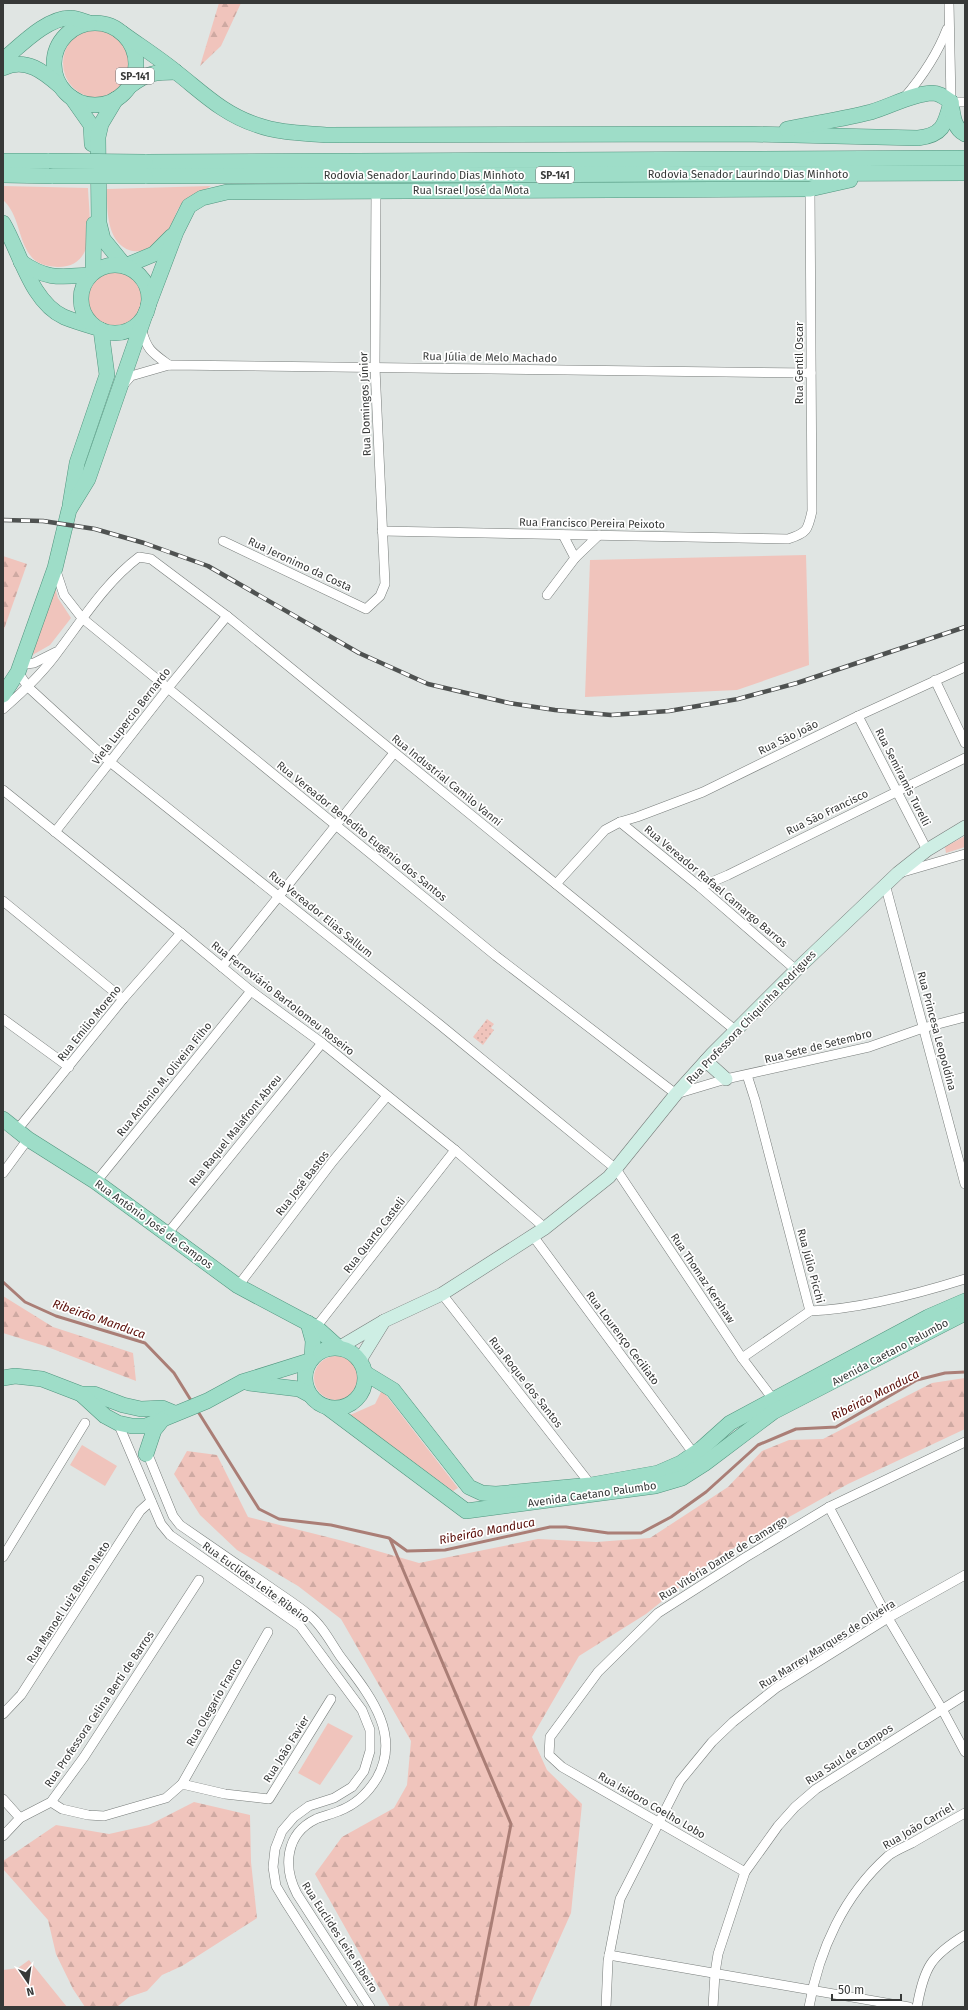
<svg xmlns="http://www.w3.org/2000/svg" width="968" height="2010" viewBox="0 0 968 2010" font-family="'Fira Sans',sans-serif">
<style>
.green{fill:#f0c4bc}
.forest{fill:url(#forest-firs)}
.garden{fill:url(#garden-dots)}
.lines{fill:none;stroke-linecap:round;stroke-linejoin:round}
.stream{stroke:#aa7e76;stroke-width:3}
.street-casing{stroke:#777c7a;stroke-width:10}
.secondary-casing{stroke:#777c7a;stroke-width:14}
.primary-casing{stroke:#50957e;stroke-width:16}
.street{stroke:#fff;stroke-width:9}
.secondary{stroke:#ceeee4;stroke-width:13}
.primary{stroke:#9eddc8;stroke-width:15}
.rail-casing{stroke:#4f5251;stroke-width:4.5}
.rail{stroke:#fff;stroke-width:3;stroke-dasharray:9;stroke-linecap:butt}
.primary-bridge-casing{stroke:#50957e;stroke-width:16;stroke-linecap:butt}
.primary-bridge{stroke:#9eddc8;stroke-width:15}
.labels{text-anchor:middle;stroke-width:3.5;stroke-linejoin:round;paint-order:stroke}
.shield{fill:#fff;stroke:#737474;stroke-width:1}
.shield-label{font-size:10px;font-weight:bold;fill:#373938}
.street-label{font-size:11px;fill:#373938;stroke:#fff}
.water-label{font-size:12px;font-style:italic;fill:#5a0d07;stroke:#fff}
</style>
<defs>
<pattern id="forest-firs" width="22" height="20" patternUnits="userSpaceOnUse"><rect width="22" height="20" fill="#f0c4bc"/><path d="M5 1l3.5 6h-7zM16 11l3.5 6h-7z" fill="#cea9a2"/></pattern>
<pattern id="garden-dots" width="8" height="8" patternUnits="userSpaceOnUse"><rect width="8" height="8" fill="#f0c4bc"/><path d="M2 2h.1M6 6h.1" fill="none" stroke="#cea9a2" stroke-width="1.8" stroke-linecap="round"/></pattern>
</defs>
<rect width="100%" height="100%" fill="#e0e5e3"/>
<!-- green -->
<g class="green">
<circle cx="98" cy="63" r="35"/>
<path d="M 3,186 L 88,188 C 89,216 99,268 57,267 C 46,266 36,264 30,255 C 18,239 19,214 3,200 Z"/>
<path d="M 211,186 C 201,192 190,197 182,204 C 173,212 174,229 166,237 C 146,258 118,257 110,226 C 107,214 107,201 107,189 Z"/>
<circle cx="114" cy="298" r="29"/>
<path d="M 806,555 L 809,665 L 737,690 L 585,697 L 590,560 Z"/>
<path d="M 54,584 L 58,598 L 71,618 L 50,645 L 29,657 Z"/>
<path d="M 965,836 L 965,847 L 946,853 L 945,847 Z"/>
<circle cx="336" cy="1378" r="22"/>
<path d="M 382,1390 L 458,1488 L 453,1491 L 350,1415 L 375,1404 Z"/>
<path d="M 82,1445 L 117,1466 L 105,1486 L 70,1465 Z"/>
<path d="M 328,1723 L 353,1736 L 320,1785 L 298,1773 Z"/>
<path d="M 29,1960 L 67,2007 L 3,2007 L 3,1970 L 18,1968 Z"/>
</g>
<!-- forest -->
<g class="forest">
<path d="M 219,3 L 241,3 L 221,46 L 200,66 Z"/>
<path d="M 3,556 L 27,564 L 3,632 Z"/>
<path d="M 3,1296 L 53,1327 L 133,1353 L 136,1381 L 45,1346 L 3,1333 Z"/>
<path d="M 965,1378 L 965,1429 L 848,1484 L 716,1558 L 646,1614 L 579,1656 L 532,1737 L 547,1770 L 582,1804 L 571,1913 L 529,2007 L 390,2007 L 315,1874 L 342,1837 L 394,1808 L 407,1785 L 411,1741 L 341,1619 L 298,1586 L 237,1550 L 200,1515 L 174,1474 L 187,1451 L 217,1455 L 248,1517 L 343,1541 L 419,1563 L 538,1539 L 596,1542 L 650,1538 L 728,1487 L 762,1451 L 789,1440 L 823,1439 L 932,1383 Z"/>
<path d="M 194,1802 L 250,1815 L 251,1862 L 257,1918 L 182,1966 L 162,1975 L 147,1991 L 129,1997 L 117,2007 L 85,2007 L 73,1989 L 56,1954 L 48,1920 L 3,1869 L 3,1861 L 56,1825 L 109,1834 L 149,1825 Z"/>
</g>
<!-- garden -->
<path class="garden" d="M 487,1019 L 494,1024 L 491,1028 L 494,1030 L 483,1045 L 473,1037 Z"/>
<g class="lines">
<!-- stream -->
<g class="stream">
<path d="M 3,1282 L 25,1302 L 56,1316 L 145,1343 L 174,1373 L 192,1402"/>
<path d="M 197,1410 L 259,1509 L 279,1519 L 331,1525 L 389,1538 L 407,1551 L 445,1550 L 550,1527 L 566,1527 L 608,1533 L 641,1533 L 671,1517 L 706,1492 L 758,1445 L 796,1429 L 836,1427 L 917,1380 L 945,1373 L 965,1372"/>
<path d="M 390,1539 L 511,1824 L 475,2007"/>
</g>
<!-- street casing -->
<g class="street-casing">
<g id="street">
<path d="M 949,3 L 951,102 L 965,102"/>
<path d="M 904,98 C 922,77 937,55 947,29"/>
<path d="M 141,328 C 147,350 151,352 169,365"/>
<path d="M 124,384 L 131,376 L 169,365 L 811,373"/>
<path d="M 382,531 L 788,539 C 807,533 808,530 812,511 L 810,189"/>
<path d="M 563,535 L 575,558 L 599,535"/>
<path d="M 223,541 L 366,609 L 380,596 L 385,584 L 375,368 L 376,190"/>
<path d="M 55,568 L 64,595 L 82,618 L 496,956 L 676,1094 L 726,1079 L 869,1047 L 923,1028 L 965,1017"/>
<path d="M 547,595 L 575,558"/>
<path d="M 19,665 L 34,663 L 56,652"/>
<path d="M 18,672 L 28,687 L 110,762 L 439,1024 L 616,1169 L 742,1358 L 773,1399"/>
<path d="M 935,680 L 965,743"/>
<path d="M 3,709 C 24,691 44,672 60,649 C 84,617 107,581 139,557 L 151,559 L 227,616 L 735,1030"/>
<path d="M 858,716 L 927,850"/>
<path d="M 3,790 L 181,933 L 251,991 L 322,1043 L 455,1150 L 545,1228"/>
<path d="M 620,822 L 700,887 L 796,970"/>
<path d="M 55,832 L 168,688 L 227,616"/>
<path d="M 903,872 L 965,854"/>
<path d="M 556,884 L 605,830 L 620,822 L 637,817 L 703,792 L 858,716 L 965,667"/>
<path d="M 885,884 L 965,1184"/>
<path d="M 700,887 L 728,875 L 965,758"/>
<path d="M 3,901 L 123,999"/>
<path d="M 222,967 L 394,753"/>
<path d="M 3,1019 L 69,1067"/>
<path d="M 747,1075 L 755,1100 L 810,1311 C 860,1309 917,1294 965,1279"/>
<path d="M 17,1130 L 123,999 L 181,933"/>
<path d="M 3,1173 L 28,1139"/>
<path d="M 96,1182 L 251,991"/>
<path d="M 168,1233 L 322,1043"/>
<path d="M 533,1236 L 694,1454"/>
<path d="M 238,1286 L 333,1161 L 387,1096"/>
<path d="M 442,1294 L 591,1485"/>
<path d="M 313,1331 L 455,1150"/>
<path d="M 742,1358 L 810,1311"/>
<path d="M 118,1423 L 161,1524 L 170,1535 L 300,1626 L 362,1710 L 370,1730 L 370,1751 L 364,1771 L 352,1787 L 334,1798 L 309,1806 L 294,1817 L 282,1831 L 275,1849 L 273,1867 L 276,1886 L 285,1901 L 353,2007"/>
<path d="M 146,1450 L 173,1516 L 180,1525 C 209,1545 238,1565 267,1585 C 281,1595 296,1604 309,1615 C 322,1625 331,1643 340,1656 C 366,1691 403,1732 377,1778 C 368,1793 355,1805 339,1811 C 332,1814 323,1816 316,1819 C 285,1834 283,1867 297,1894 L 370,2007"/>
<path d="M 829,1507 L 888,1618 L 942,1709 L 965,1752"/>
<path d="M 3,1557 L 85,1423"/>
<path d="M 3,1714 L 21,1695 L 140,1511 L 151,1501"/>
<path d="M 182,1784 L 268,1632"/>
<path d="M 3,1799 L 20,1818"/>
<path d="M 51,1802 L 62,1809 L 88,1815 L 104,1816 L 166,1798 L 182,1784 L 225,1794 L 269,1799 L 331,1699"/>
<path d="M 3,1836 L 20,1818 L 51,1802 L 84,1757 L 199,1580"/>
<path d="M 745,1872 L 562,1767 L 549,1755 L 550,1737 L 598,1672 L 658,1613 L 746,1557 L 829,1507 L 965,1442"/>
<path d="M 609,1955 L 909,2007"/>
<path d="M 606,2007 L 608,1961 L 620,1899 L 680,1781 L 712,1742 L 733,1722 L 776,1688 L 888,1618 L 965,1575"/>
<path d="M 713,2007 L 715,1973 L 718,1954 L 745,1872 L 778,1826 L 795,1807 L 816,1789 L 965,1695"/>
<path d="M 809,2007 C 819,1950 844,1895 888,1856 C 894,1851 904,1847 912,1843 C 929,1833 947,1823 965,1813"/>
<path d="M 917,2007 C 924,1967 931,1956 965,1935"/>
</g>
</g>
<!-- secondary casing -->
<g class="secondary-casing">
<g id="secondary">
<path d="M 706,1061 L 726,1079"/>
<path d="M 340,1347 L 384,1321 L 442,1294 L 545,1228 L 609,1177 L 676,1094 L 712,1054 L 796,970 L 898,873 L 927,850 L 965,827"/>
<path d="M 360,1360 L 384,1321"/>
</g>
</g>
<!-- primary casing -->
<g class="primary-casing">
<g id="primary">
<circle cx="95" cy="64" r="41"/>
<path d="M 122,33 C 140,46 159,58 176,72 C 203,93 223,114 257,125 C 279,133 303,133 326,135 L 746,134 L 918,138 C 943,135 945,125 951,102"/>
<path d="M 3,60 C 20,46 47,17 71,18 C 76,18 83,21 89,23"/>
<path d="M 3,68 C 26,57 44,72 60,86"/>
<path d="M 130,86 C 147,73 155,72 176,72"/>
<path d="M 72,98 L 91,125 L 92,144"/>
<path d="M 116,99 L 101,124 L 98,137 L 99,223 L 103,239 L 125,266 L 154,254 L 172,236"/>
<path d="M 787,129 C 815,123 844,119 871,112 C 891,106 912,94 932,93 C 940,93 945,98 951,102 C 953,114 953,128 965,134"/>
<path d="M 3,161 L 49,161"/>
<path d="M 145,162 L 965,158"/>
<path d="M 3,175 L 53,176"/>
<path d="M 145,176 L 965,173"/>
<path d="M 3,223 C 20,252 31,302 64,317 C 74,321 84,324 94,327"/>
<path d="M 21,262 C 47,280 60,277 90,275"/>
<circle cx="115" cy="299" r="34"/>
<path d="M 93,272 L 94,224"/>
<path d="M 148,306 L 176,232 L 189,206 L 202,198 L 227,192 L 810,189 L 850,180"/>
<path d="M 70,505 L 77,463 L 107,375 L 101,330"/>
<path d="M 3,695 L 18,672 L 55,568 L 69,510 L 88,479 L 146,312"/>
<path d="M 3,1119 L 28,1139 L 96,1182 L 238,1286 L 317,1328 L 338,1347"/>
<path d="M 308,1323 L 313,1341 L 312,1358"/>
<circle cx="335" cy="1378" r="30"/>
<path d="M 365,1373 L 393,1390 L 469,1487 L 482,1493 L 496,1494 L 591,1485 L 658,1473 L 681,1463 L 701,1449 L 730,1423 L 928,1317 L 965,1301"/>
<path d="M 3,1378 L 15,1376 L 42,1379 L 81,1394 L 94,1394 L 123,1405 L 141,1409 L 162,1408 L 174,1413"/>
<path d="M 249,1383 L 299,1389 L 310,1395"/>
<path d="M 81,1394 L 105,1416 L 118,1423 L 132,1426 L 146,1426 L 207,1401 L 242,1382 L 309,1361"/>
<path d="M 327,1407 L 466,1511 L 655,1486 L 682,1478 L 704,1464 L 773,1412 L 965,1313"/>
<path d="M 146,1454 L 154,1430 L 162,1420"/>
</g>
</g>
<!-- street -->
<use href="#street" class="street"/>
<!-- secondary -->
<use href="#secondary" class="secondary"/>
<!-- primary -->
<use href="#primary" class="primary"/>
<!-- rail casing -->
<g class="rail-casing">
<path id="rail" d="M 3,520 L 43,521 L 95,529 L 144,543 L 208,566 L 359,653 L 428,684 L 509,703 L 555,710 L 611,715 L 669,711 L 738,699 L 797,683 L 965,627"/>
</g>
<!-- rail -->
<use href="#rail" class="rail"/>
<!-- primary-bridge casing -->
<g class="primary-bridge-casing">
<g id="primary-bridge">
<path d="M 49,161 L 145,162"/>
<path d="M 53,176 L 145,176"/>
</g>
</g>
<!-- primary-bridge -->
<use href="#primary-bridge" class="primary-bridge"/>
</g>
<g class="labels">
<!-- shield labels -->
<g class="shield">
<rect x="116" y="68" width="38" height="16" rx="3"/>
<rect x="536" y="167" width="38" height="16" rx="3"/>
</g>
<g class="shield-label">
<text x="135" y="80">SP-141</text>
<text x="555" y="179">SP-141</text>
</g>
<!-- street labels -->
<g class="street-label">
<text x="748" y="178">Rodovia Senador Laurindo Dias Minhoto</text>
<text x="424" y="179">Rodovia Senador Laurindo Dias Minhoto</text>
<text x="471" y="194">Rua Israel José da Mota</text>
<text transform="translate(490 357) rotate(1)" y="4">Rua Júlia de Melo Machado</text>
<text transform="translate(799 363) rotate(-90)" y="4">Rua Gentil Oscar</text>
<text transform="translate(365 404) rotate(-92)" y="4">Rua Domingos Júnior</text>
<text transform="translate(592 523) rotate(1)" y="4">Rua Francisco Pereira Peixoto</text>
<text transform="translate(300 564) rotate(25)" y="4">Rua Jeronimo da Costa</text>
<text transform="translate(131 716) rotate(-52)" y="4">Viela Lupercio Bernardo</text>
<text transform="translate(788 737) rotate(-26)" y="4">Rua São João</text>
<text transform="translate(903 777) rotate(63)" y="4">Rua Semiramis Turelli</text>
<text transform="translate(447 780) rotate(39)" y="4">Rua Industrial Camilo Vanni</text>
<text transform="translate(827 812) rotate(-26)" y="4">Rua São Francisco</text>
<text transform="translate(362 831) rotate(39)" y="4">Rua Vereador Benedito Eugênio dos Santos</text>
<text transform="translate(716 886) rotate(40)" y="4">Rua Vereador Rafael Camargo Barros</text>
<text transform="translate(321 914) rotate(39)" y="4">Rua Vereador Elias Sallum</text>
<text transform="translate(283 998) rotate(38)" y="4">Rua Ferroviário Bartolomeu Roseiro</text>
<text transform="translate(751 1017) rotate(-46)" y="4">Rua Professora Chiquinha Rodrigues</text>
<text transform="translate(89 1023) rotate(-51)" y="4">Rua Emilio Moreno</text>
<text transform="translate(937 1031) rotate(75)" y="4">Rua Princesa Leopoldina</text>
<text transform="translate(818 1046) rotate(-14)" y="4">Rua Sete de Setembro</text>
<text transform="translate(164 1079) rotate(-51)" y="4">Rua Antonio M. Oliveira Filho</text>
<text transform="translate(235 1130) rotate(-51)" y="4">Rua Raquel Malafront Abreu</text>
<text transform="translate(302 1183) rotate(-52)" y="4">Rua José Bastos</text>
<text transform="translate(154 1224) rotate(36)" y="4">Rua Antônio José de Campos</text>
<text transform="translate(374 1235) rotate(-52)" y="4">Rua Quarto Casteli</text>
<text transform="translate(811 1266) rotate(75)" y="4">Rua Júlio Picchi</text>
<text transform="translate(703 1278) rotate(56)" y="4">Rua Thomaz Kershaw</text>
<text transform="translate(623 1338) rotate(53)" y="4">Rua Lourenço Ceciliato</text>
<text transform="translate(890 1352) rotate(-28)" y="4">Avenida Caetano Palumbo</text>
<text transform="translate(526 1382) rotate(52)" y="4">Rua Roque dos Santos</text>
<text transform="translate(592 1494) rotate(-8)" y="4">Avenida Caetano Palumbo</text>
<text transform="translate(723 1558) rotate(-32)" y="4">Rua Vitória Dante de Camargo</text>
<text transform="translate(256 1582) rotate(36)" y="4">Rua Euclides Leite Ribeiro</text>
<text transform="translate(68 1602) rotate(-57)" y="4">Rua Manoel Luiz Bueno Neto</text>
<text transform="translate(827 1644) rotate(-32)" y="4">Rua Marrey Marques de Oliveira</text>
<text transform="translate(214 1702) rotate(-60)" y="4">Rua Olegario Franco</text>
<text transform="translate(99 1709) rotate(-56)" y="4">Rua Professora Celina Berti de Barros</text>
<text transform="translate(286 1749) rotate(-58)" y="4">Rua João Favier</text>
<text transform="translate(849 1754) rotate(-33)" y="4">Rua Saul de Campos</text>
<text transform="translate(652 1805) rotate(30)" y="4">Rua Isidoro Coelho Lobo</text>
<text transform="translate(918 1826) rotate(-30)" y="4">Rua João Carriel</text>
<text transform="translate(340 1937) rotate(57)" y="4">Rua Euclides Leite Ribeiro</text>
</g>
<!-- water labels -->
<g class="water-label">
<text transform="translate(99 1319) rotate(19)" y="4">Ribeirão Manduca</text>
<text transform="translate(875 1395) rotate(-27)" y="4">Ribeirão Manduca</text>
<text transform="translate(487 1531) rotate(-11)" y="4">Ribeirão Manduca</text>
</g>
</g>
<!-- border -->
<rect width="968" height="2010" fill="none" stroke="#373938" stroke-width="8"/>
<!-- north arrow -->
<g transform="translate(28 1982) rotate(167)" stroke="#ffffff" stroke-width="3" paint-order="stroke">
<path d="M0-3L7 15L0 10L-7 15Z" fill="#373938"/>
<text y="-6" font-size="11" font-weight="bold" text-anchor="middle" fill="#373938">N</text>
</g>
<!-- scale -->
<path d="M832 1994v6h69v-6" fill="none" stroke="#373938" stroke-width="2"/>
<text x="838" y="1994" font-size="12" fill="#373938" stroke="#ffffff" stroke-width="3" paint-order="stroke">50 m</text>
</svg>
